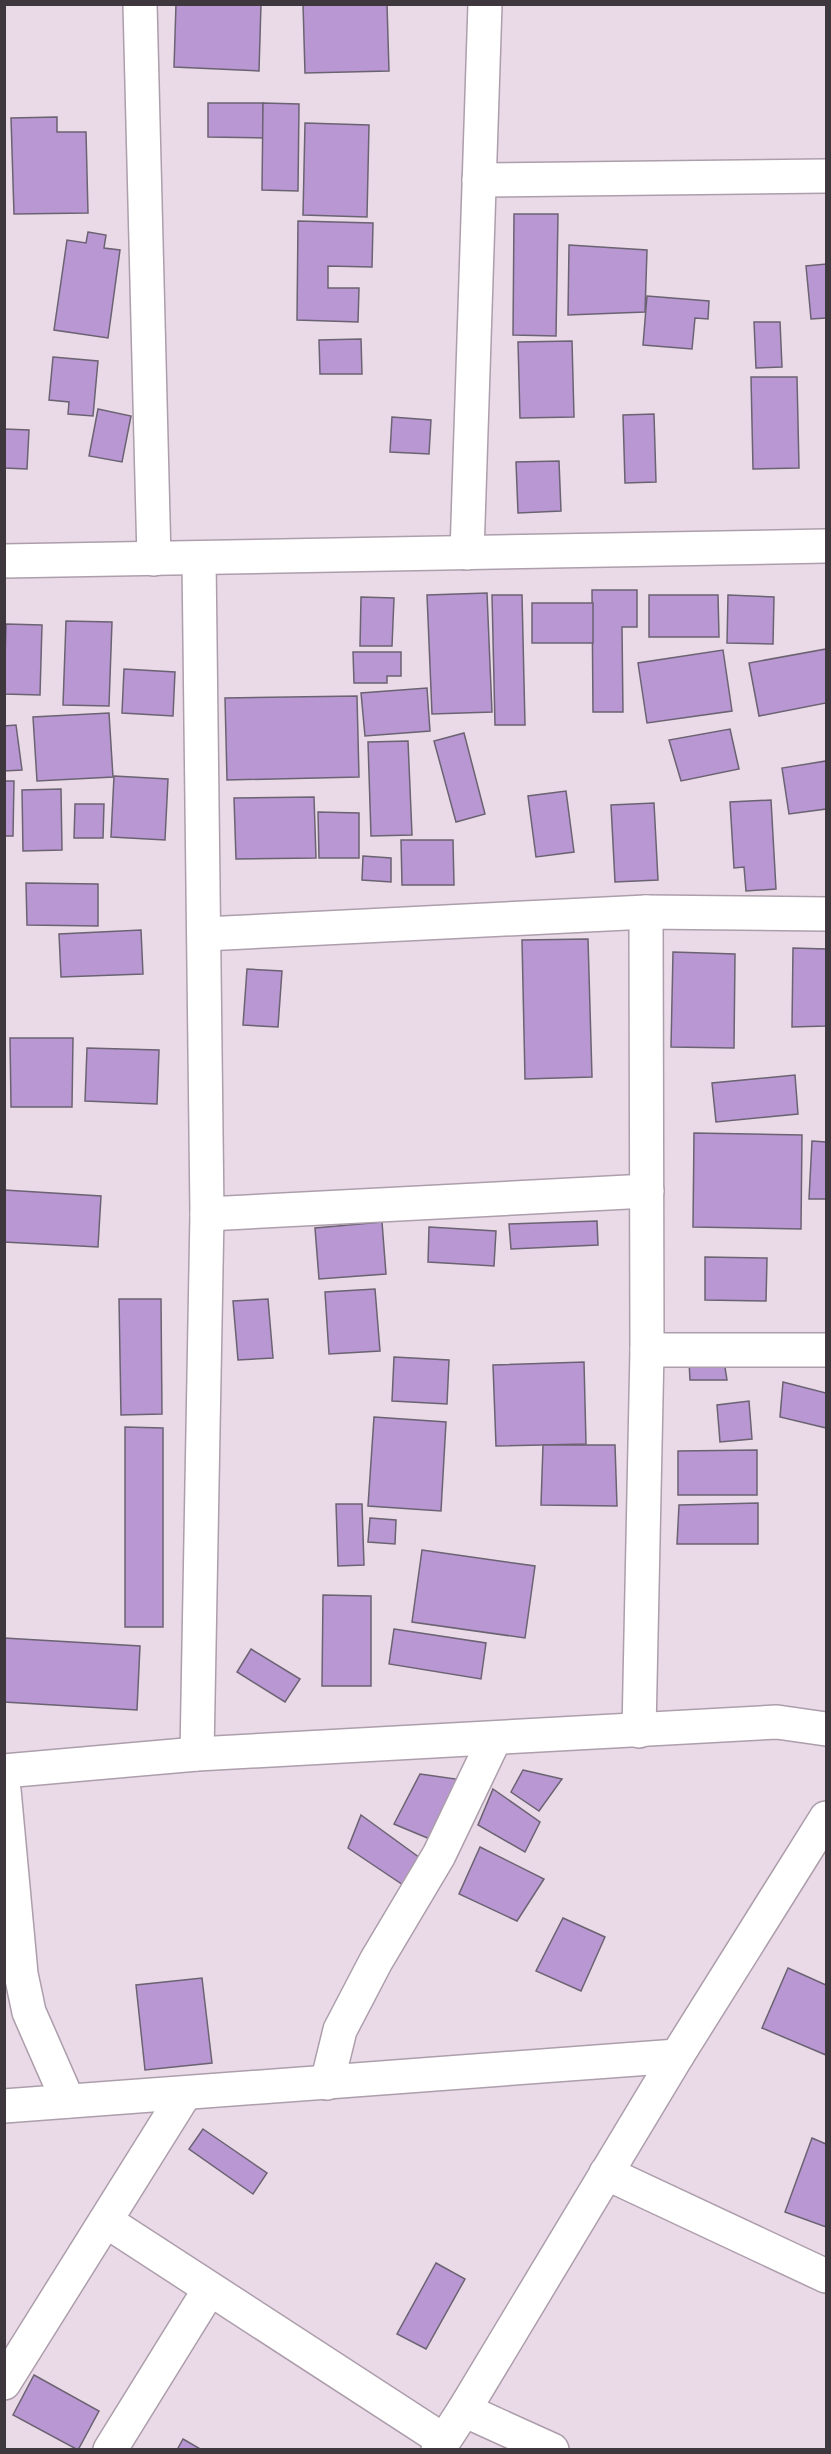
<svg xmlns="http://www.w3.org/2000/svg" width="831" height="2454" viewBox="0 0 831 2454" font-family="'Libre Baskerville',serif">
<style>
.building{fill:#b897d2;stroke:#6b6372;stroke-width:1.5}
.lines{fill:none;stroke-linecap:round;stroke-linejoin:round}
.minor-casing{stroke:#ad9eab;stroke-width:36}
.minor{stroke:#fff;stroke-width:33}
</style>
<rect width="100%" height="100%" fill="#eadae8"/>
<!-- building -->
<g class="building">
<path d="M 176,4 L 261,4 L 259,71 L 174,67 Z"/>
<path d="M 303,4 L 387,4 L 389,71 L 305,73 Z"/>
<path d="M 208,103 L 263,103 L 263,138 L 208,137 Z"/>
<path d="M 263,103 L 299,104 L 298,191 L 262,190 Z"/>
<path d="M 57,117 L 57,132 L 86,132 L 88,213 L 14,214 L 11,118 Z"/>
<path d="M 305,123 L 369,125 L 367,217 L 303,215 Z"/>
<path d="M 514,214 L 558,214 L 556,336 L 513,335 Z"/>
<path d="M 298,221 L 373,223 L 372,267 L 328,266 L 328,288 L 359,288 L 358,322 L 297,320 Z"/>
<path d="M 88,232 L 106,235 L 104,248 L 120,250 L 108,338 L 54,330 L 67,240 L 86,243 Z"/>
<path d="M 569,245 L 647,250 L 645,312 L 568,315 Z"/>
<path d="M 826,264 L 826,318 L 811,319 L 806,266 Z"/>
<path d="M 647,296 L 709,301 L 708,319 L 695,318 L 692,349 L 643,345 Z"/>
<path d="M 754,322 L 780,322 L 782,367 L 756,368 Z"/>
<path d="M 361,339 L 362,374 L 320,374 L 319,340 Z"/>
<path d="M 572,341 L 574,417 L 520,418 L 518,342 Z"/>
<path d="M 53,357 L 98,361 L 93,416 L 68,414 L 69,402 L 49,400 Z"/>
<path d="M 751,377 L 797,377 L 799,468 L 753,469 Z"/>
<path d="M 98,409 L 131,416 L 122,462 L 89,456 Z"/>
<path d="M 654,414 L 656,482 L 625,483 L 623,415 Z"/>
<path d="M 392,417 L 431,420 L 429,454 L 390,452 Z"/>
<path d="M 4,429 L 29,430 L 27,469 L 4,468 Z"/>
<path d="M 559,461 L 561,511 L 518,513 L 516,462 Z"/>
<path d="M 592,590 L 637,590 L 637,627 L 622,627 L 623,712 L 593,712 Z"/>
<path d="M 487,593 L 492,712 L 432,714 L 427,595 Z"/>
<path d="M 492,595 L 522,595 L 525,725 L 495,725 Z"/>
<path d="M 649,595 L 718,595 L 719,637 L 649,637 Z"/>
<path d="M 728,595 L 774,597 L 773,644 L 727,643 Z"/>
<path d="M 361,597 L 394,598 L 392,646 L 360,646 Z"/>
<rect x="532" y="603" width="61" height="40"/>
<path d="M 66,621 L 112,622 L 109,706 L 63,705 Z"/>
<path d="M 6,624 L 42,625 L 40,695 L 4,694 Z"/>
<path d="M 826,649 L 826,703 L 759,716 L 749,663 Z"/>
<path d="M 723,650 L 732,711 L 647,723 L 638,663 Z"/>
<path d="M 353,652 L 401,652 L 401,676 L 387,676 L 387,683 L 354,683 Z"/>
<path d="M 124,669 L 175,672 L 173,716 L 122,713 Z"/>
<path d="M 427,688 L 430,731 L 365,736 L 361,693 Z"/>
<path d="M 357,696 L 359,777 L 227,780 L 225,698 Z"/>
<path d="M 109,713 L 113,777 L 37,781 L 33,717 Z"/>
<path d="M 16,725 L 22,770 L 4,771 L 4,726 Z"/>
<path d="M 730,729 L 739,769 L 681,781 L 669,740 Z"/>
<path d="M 464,733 L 485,814 L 456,822 L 434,741 Z"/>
<path d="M 408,741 L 412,835 L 371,836 L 368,742 Z"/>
<path d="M 826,761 L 826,809 L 789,814 L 782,768 Z"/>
<path d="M 114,776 L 168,779 L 165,840 L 111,837 Z"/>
<path d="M 4,781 L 14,781 L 13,836 L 4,836 Z"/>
<path d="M 61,789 L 62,850 L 23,851 L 22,790 Z"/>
<path d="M 566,791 L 574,852 L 536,857 L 528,796 Z"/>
<path d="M 314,797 L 316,858 L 236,859 L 234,798 Z"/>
<path d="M 771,800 L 776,889 L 746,891 L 744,867 L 734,868 L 730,802 Z"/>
<path d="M 654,803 L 658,880 L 615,882 L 611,805 Z"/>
<path d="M 75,804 L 104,804 L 103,838 L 74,838 Z"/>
<path d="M 318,812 L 359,813 L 359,858 L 319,858 Z"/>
<path d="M 401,840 L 453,840 L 454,885 L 402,885 Z"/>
<path d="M 363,856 L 391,858 L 391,882 L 362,880 Z"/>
<path d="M 26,883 L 98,884 L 98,926 L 27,925 Z"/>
<path d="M 141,930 L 143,974 L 61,977 L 59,934 Z"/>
<path d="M 588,939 L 592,1077 L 525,1079 L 522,940 Z"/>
<path d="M 793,948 L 826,949 L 826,1026 L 792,1027 Z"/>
<path d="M 673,952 L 735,954 L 734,1048 L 671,1047 Z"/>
<path d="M 247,969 L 282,971 L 278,1027 L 243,1025 Z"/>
<path d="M 10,1038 L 73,1038 L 72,1107 L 11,1107 Z"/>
<path d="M 87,1048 L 159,1050 L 157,1104 L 85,1101 Z"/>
<path d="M 795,1075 L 798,1114 L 716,1122 L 712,1083 Z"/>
<path d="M 694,1133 L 802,1135 L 801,1229 L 693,1227 Z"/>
<path d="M 812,1141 L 826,1142 L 826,1199 L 809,1199 Z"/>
<path d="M 4,1190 L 101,1196 L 98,1247 L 4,1242 Z"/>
<path d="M 597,1221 L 598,1245 L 511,1249 L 509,1224 Z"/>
<path d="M 382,1222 L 386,1274 L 319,1279 L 315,1228 Z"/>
<path d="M 429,1227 L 496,1231 L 494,1266 L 428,1262 Z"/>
<path d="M 705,1257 L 767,1258 L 766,1301 L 705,1300 Z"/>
<path d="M 375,1289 L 380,1351 L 329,1354 L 325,1292 Z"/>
<path d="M 119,1299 L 161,1299 L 162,1414 L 121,1415 Z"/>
<path d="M 268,1299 L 273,1358 L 238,1360 L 233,1301 Z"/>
<path d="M 394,1357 L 449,1360 L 447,1404 L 392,1401 Z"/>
<path d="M 724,1361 L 727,1380 L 690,1380 L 689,1362 Z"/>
<path d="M 584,1362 L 586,1444 L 496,1446 L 493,1365 Z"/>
<path d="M 783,1382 L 826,1393 L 826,1428 L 780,1417 Z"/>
<path d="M 749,1401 L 752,1439 L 720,1442 L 717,1405 Z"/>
<path d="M 374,1417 L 446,1422 L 441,1511 L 368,1506 Z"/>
<path d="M 125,1427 L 163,1428 L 163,1627 L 125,1627 Z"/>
<path d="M 543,1445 L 615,1445 L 617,1506 L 541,1505 Z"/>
<path d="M 757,1450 L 757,1495 L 678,1495 L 678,1451 Z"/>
<path d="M 758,1503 L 758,1544 L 677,1544 L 679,1505 Z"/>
<path d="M 336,1504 L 362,1504 L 364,1565 L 338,1566 Z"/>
<path d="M 370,1518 L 396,1520 L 395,1544 L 368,1542 Z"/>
<path d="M 422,1550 L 535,1566 L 525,1638 L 412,1622 Z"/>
<path d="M 323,1595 L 371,1596 L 371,1686 L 322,1686 Z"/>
<path d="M 394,1629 L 486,1643 L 481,1679 L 389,1664 Z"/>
<path d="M 4,1638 L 140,1646 L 137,1710 L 4,1702 Z"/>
<path d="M 251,1649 L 300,1679 L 285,1702 L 237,1672 Z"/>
<path d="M 523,1770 L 562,1779 L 539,1811 L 511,1792 Z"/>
<path d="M 420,1774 L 463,1780 L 437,1842 L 394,1824 Z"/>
<path d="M 493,1789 L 540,1822 L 525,1852 L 478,1825 Z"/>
<path d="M 361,1815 L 420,1858 L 406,1887 L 348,1848 Z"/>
<path d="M 480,1847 L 544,1879 L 517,1921 L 459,1894 Z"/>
<path d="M 563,1918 L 605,1937 L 581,1991 L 536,1971 Z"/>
<path d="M 788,1968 L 826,1985 L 826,2055 L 762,2028 Z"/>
<path d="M 202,1978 L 212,2063 L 145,2070 L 136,1985 Z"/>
<path d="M 203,2129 L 267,2173 L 253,2194 L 189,2149 Z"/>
<path d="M 812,2138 L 826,2144 L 826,2227 L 785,2212 Z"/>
<path d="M 436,2263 L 465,2279 L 426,2349 L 397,2334 Z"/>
<path d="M 34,2375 L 99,2411 L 78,2450 L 13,2415 Z"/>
<path d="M 183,2439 L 202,2450 L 177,2450 Z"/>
</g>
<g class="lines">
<!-- minor casing -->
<g class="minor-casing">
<g id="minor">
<path d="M 140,4 L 154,559"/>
<path d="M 479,180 L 826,176"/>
<path d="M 467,553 L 485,4"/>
<path d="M 4,561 L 826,546"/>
<path d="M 204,934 L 646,912 L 826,914"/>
<path d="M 207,1214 L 647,1191"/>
<path d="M 647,1350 L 826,1350"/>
<path d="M 639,1731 L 647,1350 L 646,912"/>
<path d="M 197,1754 L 207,1214 L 199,559"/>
<path d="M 4,1771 L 197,1754 L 777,1722 L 826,1729"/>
<path d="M 4,1790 L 21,1974 L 29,2012 L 68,2101"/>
<path d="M 327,2083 L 340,2030 L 376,1961 L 439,1855 L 495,1738"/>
<path d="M 4,2106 L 677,2056"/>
<path d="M 606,2173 L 826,2276"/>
<path d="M 106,2221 L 443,2440"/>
<path d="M 4,2383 L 184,2095"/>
<path d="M 464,2410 L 552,2450"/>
<path d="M 110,2450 L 209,2290"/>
<path d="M 438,2450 L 464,2410 L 677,2056 L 826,1818"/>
</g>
</g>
<!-- minor -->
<use href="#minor" class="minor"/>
</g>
<!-- border -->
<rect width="831" height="2454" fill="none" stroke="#3e383e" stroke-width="12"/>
</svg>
